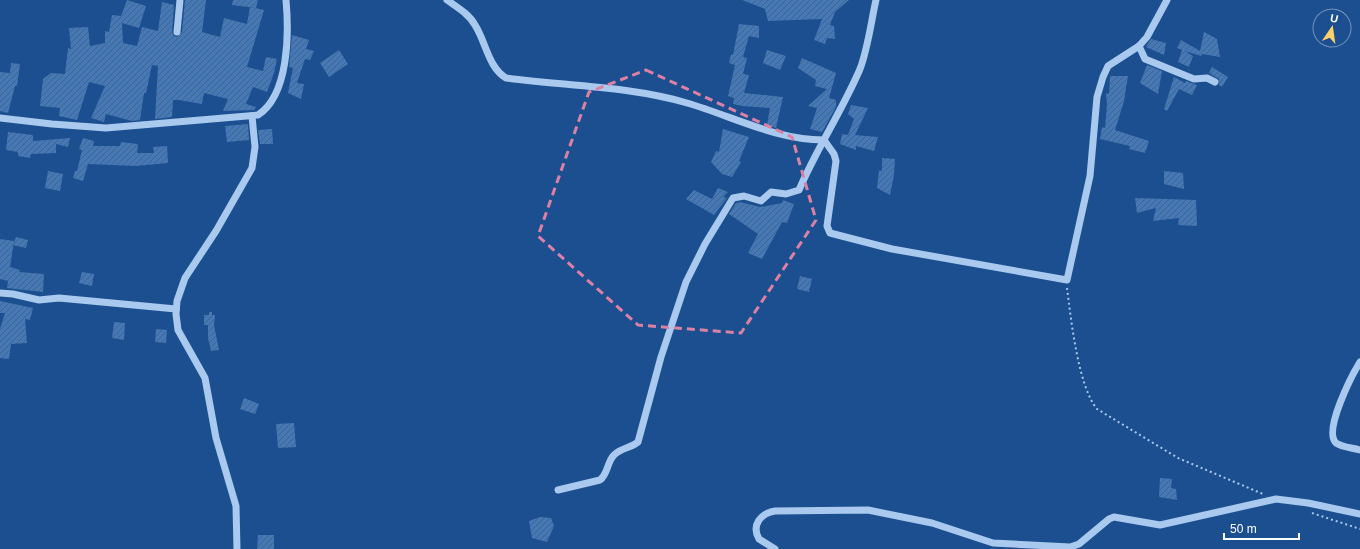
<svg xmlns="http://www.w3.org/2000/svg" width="1360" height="549" viewBox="0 0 1360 549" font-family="Helvetica,sans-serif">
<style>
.building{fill:url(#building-hatch)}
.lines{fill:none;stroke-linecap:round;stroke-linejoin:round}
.path{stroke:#a9c9ee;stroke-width:2;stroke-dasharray:2 3;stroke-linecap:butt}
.minor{stroke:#a9c9ee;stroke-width:7}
.marked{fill:none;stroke:#dd80a5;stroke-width:3;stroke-dasharray:8 5;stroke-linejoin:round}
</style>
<defs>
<pattern id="building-hatch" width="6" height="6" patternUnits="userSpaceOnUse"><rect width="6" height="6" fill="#4478b7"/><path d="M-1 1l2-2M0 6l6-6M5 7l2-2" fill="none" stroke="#486282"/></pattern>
</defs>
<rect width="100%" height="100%" fill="#1b4f8f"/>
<!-- building -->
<g class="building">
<path d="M 127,0 L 146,6 L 139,28 L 122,23 L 123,43 L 137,46 L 142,27 L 158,31 L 162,2 L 174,5 L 172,32 L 174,36 L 177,37 L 182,32 L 185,0 L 206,0 L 202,32 L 220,37 L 224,18 L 247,24 L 250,7 L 264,10 L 247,67 L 263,71 L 266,57 L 277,59 L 274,73 L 267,92 L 253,87 L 246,104 L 256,107 L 254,110 L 223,111 L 228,99 L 204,93 L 202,104 L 179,100 L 173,100 L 172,117 L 155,119 L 158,66 L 152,65 L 146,93 L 144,93 L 140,120 L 132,121 L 106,114 L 104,122 L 91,118 L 105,86 L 89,82 L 77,120 L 59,116 L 60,108 L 40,106 L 43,79 L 51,73 L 65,74 L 68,48 L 71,49 L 69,28 L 88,27 L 90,46 L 105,43 L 105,31 L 109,32 L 112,15 L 121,16 Z"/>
<path d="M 233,0 L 258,0 L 256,8 L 232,5 Z"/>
<path d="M 742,0 L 849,0 L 835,12 L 830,25 L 834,26 L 835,39 L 827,38 L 825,44 L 814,40 L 822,19 L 768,21 L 765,9 Z"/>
<path d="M 739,24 L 759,26 L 759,38 L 749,36 L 743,57 L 747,58 L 743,74 L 749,75 L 744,93 L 783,97 L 776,128 L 767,125 L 770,108 L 742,106 L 733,104 L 734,98 L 728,96 L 735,65 L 729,63 L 731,54 L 733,55 Z"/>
<path d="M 1204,32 L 1217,39 L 1220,57 L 1202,54 L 1201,56 L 1185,51 L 1193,56 L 1189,67 L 1178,62 L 1182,50 L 1177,48 L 1181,40 L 1200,51 Z"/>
<path d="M 292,35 L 309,40 L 306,49 L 314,51 L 310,60 L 305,59 L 297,83 L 304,84 L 301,99 L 288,93 L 293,68 L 289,67 Z"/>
<path d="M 1151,39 L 1166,43 L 1164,55 L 1146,47 Z"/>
<path d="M 339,50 L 348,64 L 329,77 L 320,63 Z"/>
<path d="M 767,50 L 786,56 L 780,70 L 763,63 Z"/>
<path d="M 802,58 L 836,73 L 829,98 L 836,100 L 836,107 L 822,132 L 810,129 L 817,108 L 808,106 L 827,89 L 815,86 L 816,80 L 798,68 Z"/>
<path d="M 11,63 L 20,64 L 17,86 L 15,86 L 8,113 L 0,111 L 0,72 L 10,73 Z"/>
<path d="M 1147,65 L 1162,71 L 1158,94 L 1140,83 Z"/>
<path d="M 1212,67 L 1228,77 L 1222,87 L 1219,85 L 1219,79 L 1209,73 Z"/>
<path d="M 1110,76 L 1128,76 L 1124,101 L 1115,130 L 1149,141 L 1145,153 L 1129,149 L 1130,146 L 1100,139 L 1102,127 L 1105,128 L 1107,104 L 1106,93 L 1109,94 Z"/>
<path d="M 1174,77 L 1185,83 L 1186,81 L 1197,85 L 1192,95 L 1179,89 L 1167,111 L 1164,109 Z"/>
<path d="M 851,105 L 868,108 L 855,135 L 878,137 L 874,151 L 856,146 L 856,150 L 840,144 L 842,134 L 848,135 L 854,119 L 848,114 Z"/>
<path d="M 248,124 L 249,140 L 227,142 L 225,126 Z"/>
<path d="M 272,129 L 273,144 L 260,144 L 258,130 Z"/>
<path d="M 723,129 L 749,137 L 739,161 L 741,162 L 732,177 L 722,174 L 711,162 L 716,151 L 719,152 Z"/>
<path d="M 8,132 L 33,135 L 33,141 L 70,138 L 68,147 L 56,144 L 56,153 L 31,154 L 30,158 L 18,156 L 18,152 L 6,150 Z"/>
<path d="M 83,138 L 94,141 L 93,146 L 120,146 L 121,142 L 138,144 L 137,153 L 154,153 L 153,147 L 167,146 L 168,163 L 136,166 L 88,164 L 83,181 L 73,178 L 75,171 L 77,171 L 82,150 L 79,149 Z"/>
<path d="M 882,158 L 895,159 L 894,175 L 890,195 L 877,188 L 879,170 L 882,171 Z"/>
<path d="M 48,171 L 63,174 L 60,191 L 45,188 Z"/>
<path d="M 1164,171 L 1183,173 L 1184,189 L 1164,184 Z"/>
<path d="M 718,188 L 728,192 L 723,197 L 727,198 L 714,215 L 686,199 L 694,190 L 712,199 Z"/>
<path d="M 1135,198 L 1196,200 L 1197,226 L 1178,225 L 1179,218 L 1153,221 L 1156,208 L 1137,213 Z"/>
<path d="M 783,200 L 794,204 L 787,223 L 782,222 L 762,259 L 748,253 L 758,234 L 729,214 L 736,203 L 740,202 L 760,207 L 782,203 Z"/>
<path d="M 16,237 L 28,240 L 26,248 L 13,245 Z"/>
<path d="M 0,239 L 14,241 L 10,267 L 20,270 L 19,272 L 44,274 L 43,292 L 7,288 L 8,281 L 0,279 Z"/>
<path d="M 82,272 L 94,274 L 92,286 L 79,283 Z"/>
<path d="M 800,276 L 812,279 L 809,292 L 797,289 Z"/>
<path d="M 0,301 L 33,308 L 30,320 L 25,319 L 27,343 L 11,344 L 9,359 L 0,358 L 0,329 L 5,313 L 0,313 Z"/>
<path d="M 209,312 L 212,312 L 212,315 L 215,315 L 214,325 L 219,350 L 211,351 L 208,338 L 208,325 L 204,325 L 204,315 L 209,315 Z"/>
<path d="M 114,322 L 125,323 L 124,340 L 112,338 Z"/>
<path d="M 156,329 L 167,330 L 166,343 L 155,342 Z"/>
<path d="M 244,398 L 259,404 L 255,414 L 240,409 Z"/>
<path d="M 294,423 L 296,447 L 278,448 L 276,424 Z"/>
<path d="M 1160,478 L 1172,479 L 1171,488 L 1176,489 L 1177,500 L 1159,497 Z"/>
<path d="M 540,517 L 551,518 L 554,526 L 547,542 L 532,538 L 529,521 Z"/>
<path d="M 258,535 L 274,535 L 274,549 L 257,549 Z"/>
</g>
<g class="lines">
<!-- path -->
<g class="path">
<path d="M 1067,288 C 1071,319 1078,386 1097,409 L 1178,458 L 1263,494"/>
<path d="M 1312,513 L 1360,529"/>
</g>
<!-- minor -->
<g class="minor">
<path d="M 447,0 C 457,7 469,14 475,25 C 486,42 488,67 506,78 C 566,86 628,86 687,103 C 732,116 776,140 824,140 L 834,154 L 836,161 L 827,226 L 830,233 L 892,249 L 1067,280 L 1090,176 L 1097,97 L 1103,77 L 1108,66 L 1139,46 L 1147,37 L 1167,0"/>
<path d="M 177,32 L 180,0"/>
<path d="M 1139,46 L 1145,59 L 1194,79 L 1207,78 L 1215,82"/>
<path d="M 0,118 L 52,124 L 106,128 L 258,115 C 289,95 289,33 286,0"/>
<path d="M 0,293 L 13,294 L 39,300 L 59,298 L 176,309"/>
<path d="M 1360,362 C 1352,375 1323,431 1336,443 C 1341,447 1353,448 1360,450"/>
<path d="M 558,490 L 600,480 C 608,474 607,462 614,455 C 621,448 631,448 638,442 L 661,357 L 686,282 L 705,244 L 733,198 L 744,196 L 761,201 L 771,192 L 786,194 L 799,190 C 817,148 842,111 860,69 C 868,48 871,22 876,0"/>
<path d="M 237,549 L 236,506 L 216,438 L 205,378 L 178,330 L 176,314 L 177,301 L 185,278 L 216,231 L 252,168 L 255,147 L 252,116"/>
<path d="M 775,549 L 759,539 C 751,525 761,513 775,511 L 868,510 L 932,523 L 993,543 L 1070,547 L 1079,544 L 1109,519 L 1114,517 L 1160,525 L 1276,499 L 1308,503 L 1360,514"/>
</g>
</g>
<!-- marked area -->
<path class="marked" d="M 646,70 L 792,137 L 816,220 L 741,333 L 638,325 L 538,236 L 589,92 Z"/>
<!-- north arrow -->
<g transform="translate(1332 28) rotate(13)"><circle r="19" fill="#1b4f8f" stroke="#7695bc"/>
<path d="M0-3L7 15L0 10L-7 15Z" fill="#ffd166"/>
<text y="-6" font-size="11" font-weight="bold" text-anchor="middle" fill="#ffffff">U</text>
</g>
<!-- scale -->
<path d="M1224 533v6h75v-6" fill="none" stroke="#ffffff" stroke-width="2"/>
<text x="1230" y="533" font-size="12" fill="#ffffff" stroke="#1b4f8f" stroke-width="3" paint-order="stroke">50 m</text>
</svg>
